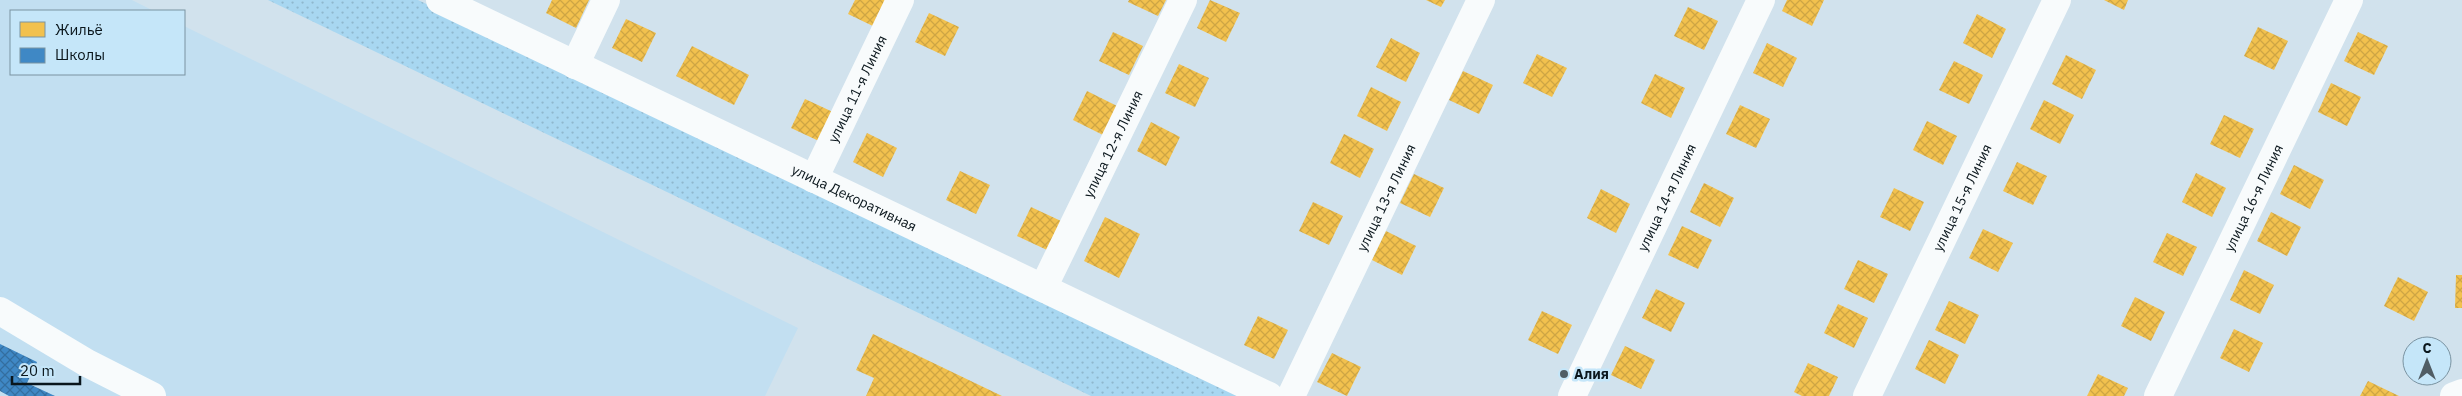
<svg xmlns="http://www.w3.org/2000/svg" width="2462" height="396" viewBox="0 0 2462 396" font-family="'IBM Plex Sans',sans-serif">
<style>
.built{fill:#c2dff1}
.grass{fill:url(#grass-dots)}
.homes{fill:url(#homes-cross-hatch)}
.schools{fill:url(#schools-cross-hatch)}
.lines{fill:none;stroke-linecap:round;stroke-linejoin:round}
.minor{stroke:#f8fbfc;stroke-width:28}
.poi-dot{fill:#505d65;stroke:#c5e6f9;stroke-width:2}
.labels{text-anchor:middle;stroke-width:5;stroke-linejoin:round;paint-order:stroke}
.street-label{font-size:14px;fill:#0a161c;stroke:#c5e6f9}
.poi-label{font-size:14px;font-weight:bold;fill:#0a161c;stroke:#c5e6f9;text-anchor:start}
</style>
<defs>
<pattern id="grass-dots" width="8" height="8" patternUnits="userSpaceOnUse" patternTransform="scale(1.25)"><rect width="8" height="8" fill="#a8d7f1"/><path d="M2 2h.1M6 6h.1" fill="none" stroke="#8fb8ce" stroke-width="1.8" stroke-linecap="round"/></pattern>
<pattern id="homes-cross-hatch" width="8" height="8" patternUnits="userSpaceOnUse" patternTransform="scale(1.25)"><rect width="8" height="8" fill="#f2c14e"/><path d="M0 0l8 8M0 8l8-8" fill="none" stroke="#cea544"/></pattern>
<pattern id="schools-cross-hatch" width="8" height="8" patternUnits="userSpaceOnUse" patternTransform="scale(1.25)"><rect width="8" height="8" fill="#3f88c5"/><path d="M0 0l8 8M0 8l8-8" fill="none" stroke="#336e9f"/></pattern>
</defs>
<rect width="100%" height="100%" fill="#d1e2ed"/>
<!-- built -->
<path class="built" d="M 0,0 L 132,0 L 154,11 L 11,11 L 11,74 L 184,74 L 184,26 L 798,328 L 765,396 L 0,396 Z"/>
<!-- grass -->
<path class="grass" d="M 268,0 L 418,0 L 1249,396 L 1091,396 Z"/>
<!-- homes -->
<g class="homes">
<path d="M 552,0 L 589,0 L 576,28 L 546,13 Z"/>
<path d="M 855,0 L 891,0 L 877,28 L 848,14 Z"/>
<path d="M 1129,0 L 1166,0 L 1158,16 L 1128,2 Z"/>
<path d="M 1210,0 L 1240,13 L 1226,42 L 1197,28 Z"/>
<path d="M 1426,0 L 1445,0 L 1441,7 Z"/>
<path d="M 1787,0 L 1824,0 L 1812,26 L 1782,11 Z"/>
<path d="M 2104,0 L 2128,0 L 2124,10 Z"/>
<path d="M 1688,7 L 1718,21 L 1704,50 L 1674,36 Z"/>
<path d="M 929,13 L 959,27 L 945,56 L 915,42 Z"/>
<path d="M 1977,14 L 2006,29 L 1992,58 L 1963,43 Z"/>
<path d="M 626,19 L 656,33 L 642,62 L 612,48 Z"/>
<path d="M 2258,27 L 2288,41 L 2274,70 L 2244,56 Z"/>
<path d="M 1113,32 L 1143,46 L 1129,75 L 1099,61 Z"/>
<path d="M 2358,32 L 2388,46 L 2374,75 L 2344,61 Z"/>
<path d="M 1391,38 L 1420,53 L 1406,82 L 1376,67 Z"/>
<path d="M 1767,43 L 1797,58 L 1783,87 L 1753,73 Z"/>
<path d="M 692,46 L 749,75 L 734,105 L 676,76 Z"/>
<path d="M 1537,54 L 1567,68 L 1552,97 L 1523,83 Z"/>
<path d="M 2066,55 L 2096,70 L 2082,99 L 2052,84 Z"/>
<path d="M 1954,61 L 1983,75 L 1969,104 L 1939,90 Z"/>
<path d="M 1179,64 L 1209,78 L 1195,107 L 1165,93 Z"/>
<path d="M 1463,71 L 1493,85 L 1479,114 L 1449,100 Z"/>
<path d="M 1655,74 L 1685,88 L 1671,118 L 1641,103 Z"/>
<path d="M 2331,83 L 2361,97 L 2347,126 L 2318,112 Z"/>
<path d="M 1371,87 L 1401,102 L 1387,131 L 1357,116 Z"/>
<path d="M 1087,91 L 1117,106 L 1103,135 L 1073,120 Z"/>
<path d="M 805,99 L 835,113 L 821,142 L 791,128 Z"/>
<path d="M 2044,100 L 2074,115 L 2060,144 L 2030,129 Z"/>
<path d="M 1740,105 L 1770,119 L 1756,148 L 1726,134 Z"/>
<path d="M 2224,115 L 2254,129 L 2240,158 L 2210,144 Z"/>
<path d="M 1927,121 L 1957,136 L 1943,165 L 1913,150 Z"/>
<path d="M 1151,122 L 1180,137 L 1166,166 L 1137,151 Z"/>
<path d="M 867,133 L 897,148 L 883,177 L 853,162 Z"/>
<path d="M 1344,134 L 1374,149 L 1360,178 L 1330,163 Z"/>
<path d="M 2017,162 L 2047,176 L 2033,205 L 2003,191 Z"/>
<path d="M 2294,165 L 2324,180 L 2310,209 L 2280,194 Z"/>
<path d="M 960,171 L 990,185 L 976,214 L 946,200 Z"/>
<path d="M 2196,173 L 2226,188 L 2212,217 L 2182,202 Z"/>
<path d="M 1414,174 L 1444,188 L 1430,217 L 1400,203 Z"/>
<path d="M 1704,183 L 1734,198 L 1720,227 L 1690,212 Z"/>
<path d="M 1894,188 L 1924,202 L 1910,231 L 1880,217 Z"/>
<path d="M 1601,189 L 1630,204 L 1616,233 L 1587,218 Z"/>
<path d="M 1313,202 L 1343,216 L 1329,245 L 1299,231 Z"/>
<path d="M 1031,207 L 1061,221 L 1047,250 L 1017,236 Z"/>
<path d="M 2271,212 L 2301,227 L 2287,256 L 2257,241 Z"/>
<path d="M 1105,217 L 1140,234 L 1119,278 L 1084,261 Z"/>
<path d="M 1682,226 L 1712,240 L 1698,269 L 1668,255 Z"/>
<path d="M 1983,229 L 2013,243 L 1998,272 L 1969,258 Z"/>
<path d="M 1386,231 L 1416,246 L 1402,275 L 1372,260 Z"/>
<path d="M 2167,233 L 2197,247 L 2183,276 L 2153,262 Z"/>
<path d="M 1858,260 L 1888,274 L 1874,303 L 1844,289 Z"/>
<path d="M 2244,270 L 2274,285 L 2260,314 L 2230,300 Z"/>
<path d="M 2456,275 L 2462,275 L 2462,308 L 2455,308 Z"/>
<path d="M 2398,277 L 2428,292 L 2414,321 L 2384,306 Z"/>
<path d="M 1656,289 L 1685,303 L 1671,332 L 1642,318 Z"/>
<path d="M 2135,297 L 2165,312 L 2151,341 L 2121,326 Z"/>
<path d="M 1949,301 L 1979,315 L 1965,344 L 1935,330 Z"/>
<path d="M 1838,304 L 1868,318 L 1854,348 L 1824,333 Z"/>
<path d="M 1542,311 L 1572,325 L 1558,354 L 1528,340 Z"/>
<path d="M 1258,316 L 1288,330 L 1274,359 L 1244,345 Z"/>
<path d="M 2234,329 L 2263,343 L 2249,372 L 2220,358 Z"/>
<path d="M 873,334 L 1002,396 L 866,396 L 874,378 L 856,370 Z"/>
<path d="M 1929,340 L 1959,355 L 1945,384 L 1915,369 Z"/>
<path d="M 1625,346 L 1655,360 L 1641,389 L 1611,375 Z"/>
<path d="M 1332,353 L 1361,367 L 1347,396 L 1317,382 Z"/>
<path d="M 1808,363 L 1838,377 L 1829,396 L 1802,396 L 1794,392 Z"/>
<path d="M 2098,374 L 2128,388 L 2124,396 L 2087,396 Z"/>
<path d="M 2368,381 L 2399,396 L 2360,396 Z"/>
</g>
<!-- schools -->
<path class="schools" d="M 0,344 L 37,362 L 27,383 L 55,396 L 9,396 L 0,391 Z"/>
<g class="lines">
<!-- minor -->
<g class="minor">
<path id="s1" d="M 440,0 L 1269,396"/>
<path d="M 575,65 L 606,0"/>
<path id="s2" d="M 814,179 L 900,0"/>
<path id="s3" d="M 1043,288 L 1183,0"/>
<path d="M 0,311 L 87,363 L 152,396"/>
<path id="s4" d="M 1291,396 L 1481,0"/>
<path id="s5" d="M 1572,396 L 1761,0"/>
<path id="s6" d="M 1867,396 L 2057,0"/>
<path id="s7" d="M 2158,396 L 2349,0"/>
<path d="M 2454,396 L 2462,393"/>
</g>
</g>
<!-- markers -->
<circle class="poi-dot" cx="1564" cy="374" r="5"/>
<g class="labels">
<!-- street labels -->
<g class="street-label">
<text dy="5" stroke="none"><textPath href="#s2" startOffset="100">улица 11-я Линия</textPath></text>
<text dy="5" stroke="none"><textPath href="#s3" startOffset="160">улица 12-я Линия</textPath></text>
<text dy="5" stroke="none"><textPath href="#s1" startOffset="459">улица Декоративная</textPath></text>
<text dy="5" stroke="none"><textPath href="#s4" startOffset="220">улица 13-я Линия</textPath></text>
<text dy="5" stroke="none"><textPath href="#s5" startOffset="220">улица 14-я Линия</textPath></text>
<text dy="5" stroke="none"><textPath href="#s6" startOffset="220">улица 15-я Линия</textPath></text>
<text dy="5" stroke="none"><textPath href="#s7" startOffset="220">улица 16-я Линия</textPath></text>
</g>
<!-- poi labels -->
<g class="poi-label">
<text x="1574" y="379">Алия</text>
</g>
</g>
<!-- legend -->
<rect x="10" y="10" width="175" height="65" fill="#c5e6f9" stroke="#7a93a1"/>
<rect x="20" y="22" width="25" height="15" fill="#f2c14e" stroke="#7a93a1"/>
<text x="55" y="35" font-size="15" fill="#0a161c">Жильё</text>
<rect x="20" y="48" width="25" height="15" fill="#3f88c5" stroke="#7a93a1"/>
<text x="55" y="60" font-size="15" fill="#0a161c">Школы</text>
<!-- north arrow -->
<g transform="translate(2427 361)"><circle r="24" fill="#c5e6f9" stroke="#7a93a1"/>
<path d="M0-4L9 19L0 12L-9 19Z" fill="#505d65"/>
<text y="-8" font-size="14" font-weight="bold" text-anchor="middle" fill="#0a161c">С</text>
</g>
<!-- scale -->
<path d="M12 376v8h68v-8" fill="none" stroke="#0a161c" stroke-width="2.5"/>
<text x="20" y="376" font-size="15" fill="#0a161c" stroke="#c5e6f9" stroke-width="4" paint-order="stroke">20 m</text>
</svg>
